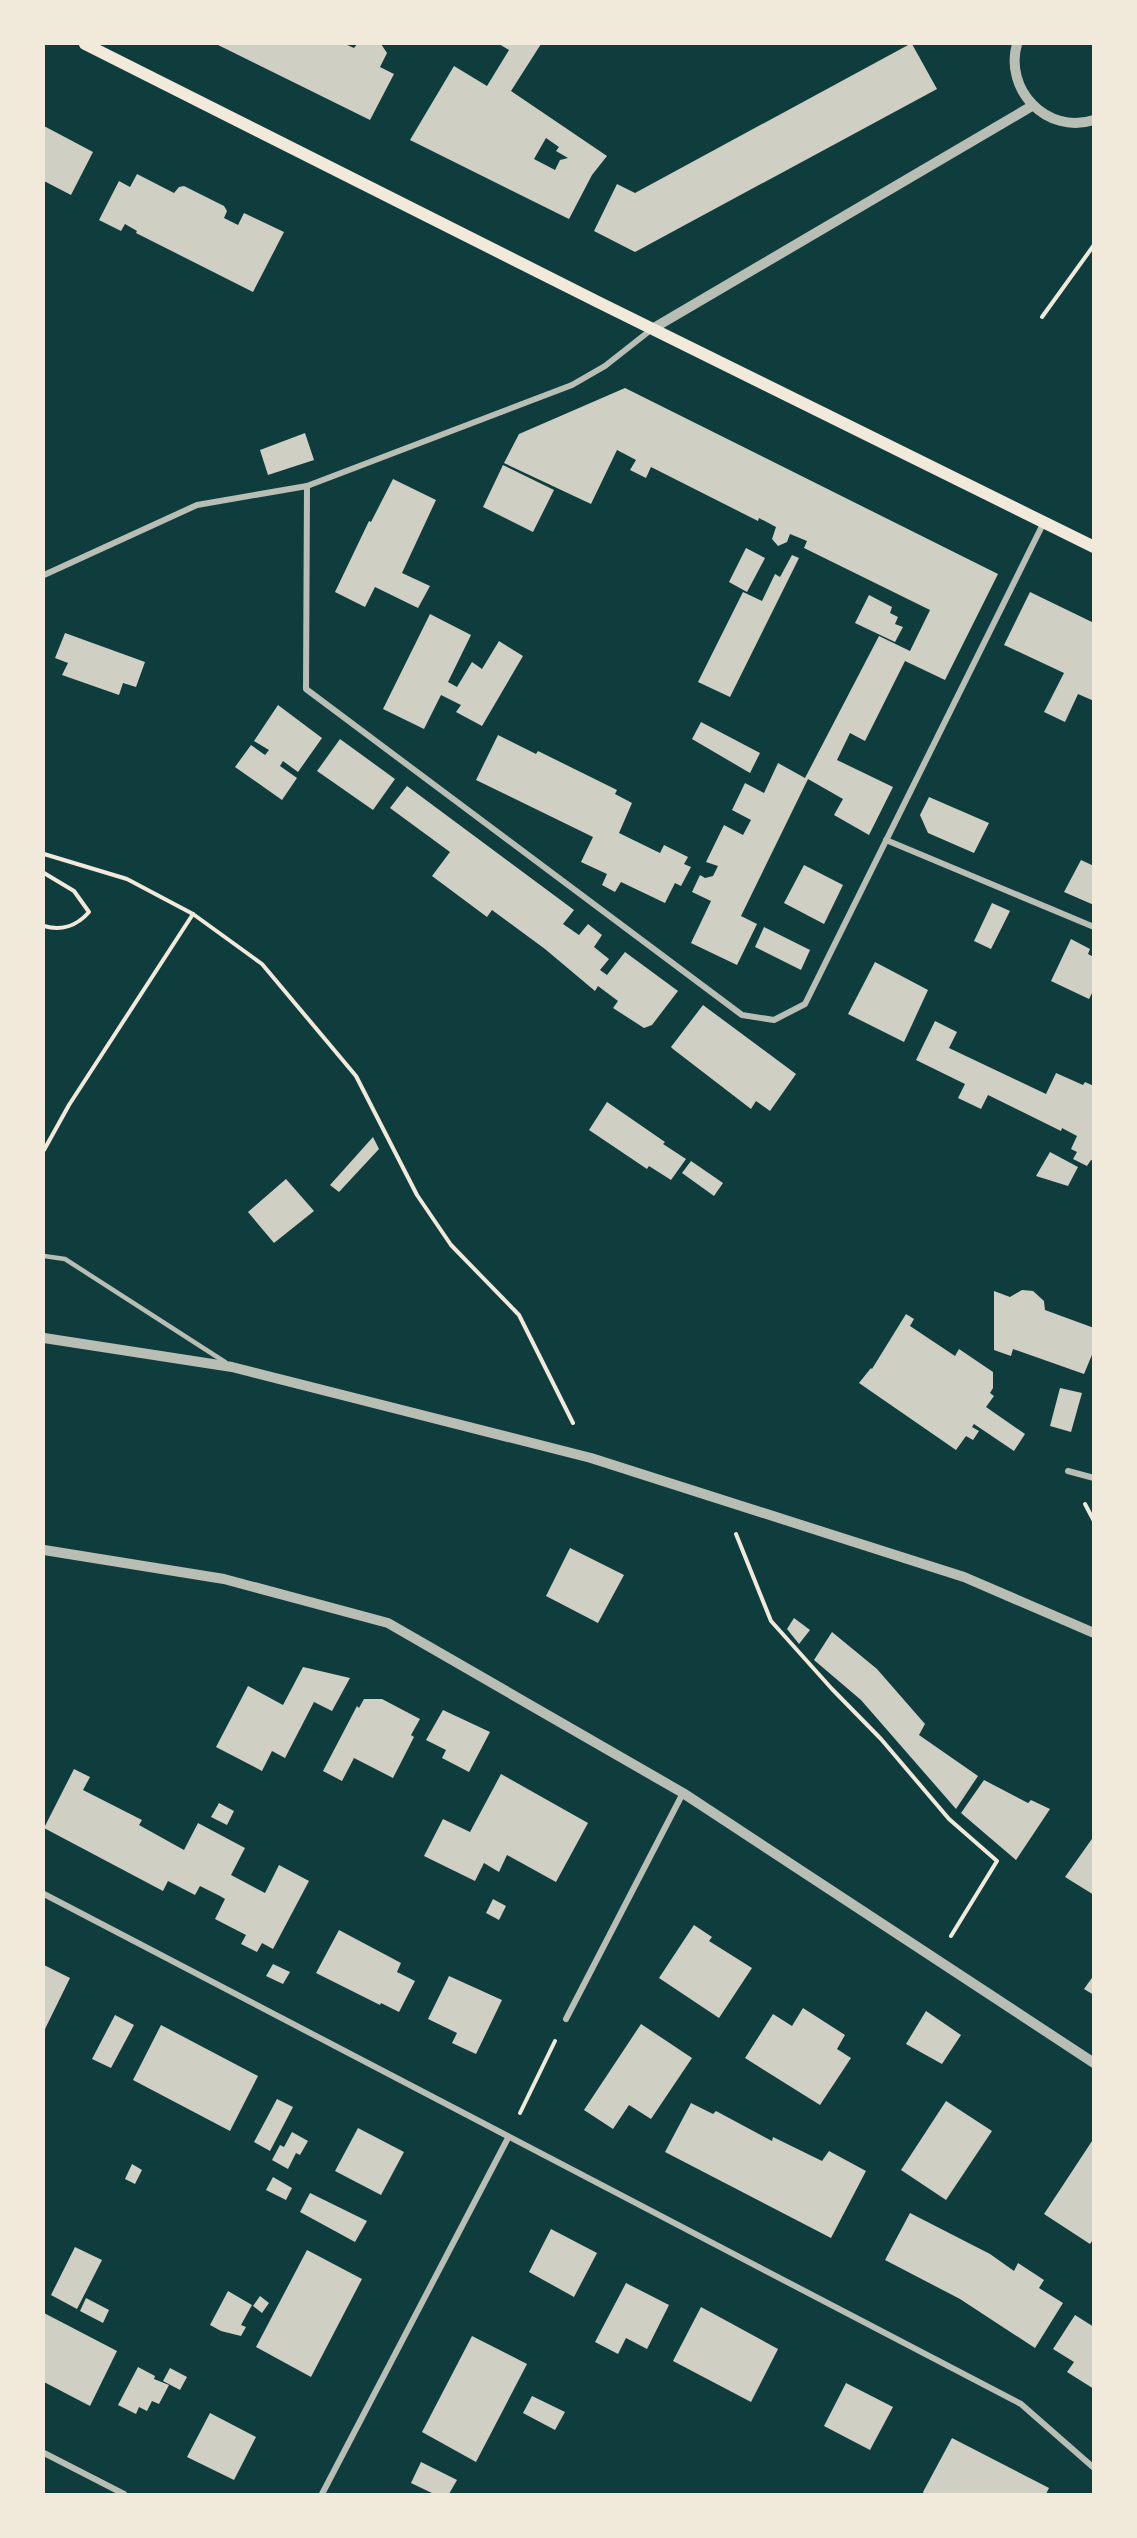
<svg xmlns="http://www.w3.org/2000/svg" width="1137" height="2538" viewBox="0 0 1137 2538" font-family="Quicksand,sans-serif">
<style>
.building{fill:#cfcfc3;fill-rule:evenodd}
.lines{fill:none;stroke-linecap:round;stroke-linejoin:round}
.path{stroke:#f1e9da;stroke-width:4}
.service{stroke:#b8beb3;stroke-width:4.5}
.minor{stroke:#b8beb3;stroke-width:6}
.tertiary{stroke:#b8beb3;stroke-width:10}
.secondary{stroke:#f1e9da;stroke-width:12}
</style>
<rect width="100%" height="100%" fill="#0f3d3e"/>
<!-- building -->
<g class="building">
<path d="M 216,44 L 345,44 L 354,48 L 357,44 L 381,44 L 387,53 L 380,67 L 394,74 L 370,120 Z"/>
<path d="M 499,44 L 541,44 L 511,91 L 607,156 L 592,175 L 569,219 L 410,140 L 454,66 L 487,86 L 509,50 ZM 546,138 L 559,147 L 556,151 L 568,158 L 560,160 L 555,170 L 534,159 Z"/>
<path d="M 910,44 L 912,44 L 937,89 L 635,252 L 594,231 L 617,184 L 635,193 Z"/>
<path d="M 44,126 L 93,152 L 71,195 L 44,181 Z"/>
<path d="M 137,174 L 174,193 L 179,187 L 184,186 L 224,206 L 227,211 L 224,218 L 238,225 L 244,213 L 284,232 L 253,292 L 136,233 L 137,231 L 125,224 L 121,231 L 99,220 L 119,181 L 130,187 Z"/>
<path d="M 625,388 L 998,574 L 945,680 L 905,661 L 865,741 L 850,733 L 837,760 L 893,787 L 869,835 L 834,815 L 843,799 L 808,779 L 741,916 L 757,924 L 737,965 L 691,943 L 711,901 L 692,892 L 700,875 L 705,878 L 713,876 L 718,866 L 706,862 L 724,825 L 743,835 L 751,820 L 732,810 L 745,783 L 764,793 L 778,763 L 805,778 L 879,636 L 910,651 L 930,610 L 804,548 L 807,541 L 790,534 L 787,542 L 778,546 L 772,539 L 776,527 L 759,518 L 758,521 L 651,467 L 646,478 L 630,470 L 636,460 L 617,450 L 591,504 L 504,463 L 519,434 Z"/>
<path d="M 305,433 L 314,460 L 268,475 L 260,450 Z"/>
<path d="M 503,465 L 554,490 L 533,532 L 483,507 Z"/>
<path d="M 393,479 L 436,500 L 402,573 L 430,586 L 418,608 L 375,587 L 365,607 L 335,592 L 369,521 L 371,522 Z"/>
<path d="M 746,548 L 765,558 L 747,592 L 729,582 Z"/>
<path d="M 792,555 L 799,558 L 730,697 L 698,682 L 743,592 L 762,601 L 775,574 L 780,577 Z"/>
<path d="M 1030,592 L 1094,623 L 1094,701 L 1078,694 L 1065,722 L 1044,712 L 1064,673 L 1004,645 Z"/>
<path d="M 869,595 L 892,607 L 890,613 L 898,617 L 895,624 L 903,627 L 895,642 L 855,623 Z"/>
<path d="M 430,614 L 471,635 L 448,682 L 457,687 L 472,662 L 482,669 L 499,641 L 523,656 L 482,726 L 456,712 L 461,705 L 441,695 L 424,729 L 383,709 Z"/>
<path d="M 65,633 L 145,662 L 136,687 L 123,683 L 119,695 L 62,675 L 68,663 L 55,658 Z"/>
<path d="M 278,705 L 322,738 L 298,772 L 283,761 L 280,766 L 297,778 L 282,800 L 235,767 L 251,745 L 265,755 L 269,750 L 254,741 Z"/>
<path d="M 701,722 L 760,753 L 750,773 L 692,739 Z"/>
<path d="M 498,735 L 536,754 L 538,751 L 617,790 L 615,794 L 632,803 L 619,833 L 660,853 L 664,845 L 688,857 L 684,864 L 691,867 L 681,886 L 675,883 L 665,903 L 621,882 L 615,892 L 602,885 L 607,874 L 581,862 L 593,837 L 476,780 Z"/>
<path d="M 340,739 L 395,779 L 373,810 L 317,771 Z"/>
<path d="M 407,786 L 574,910 L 563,924 L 579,935 L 588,924 L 602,935 L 594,947 L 609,959 L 600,970 L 607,975 L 625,952 L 678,991 L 652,1025 L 644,1028 L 613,1008 L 618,1001 L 598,986 L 595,991 L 545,949 L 492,910 L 487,917 L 432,876 L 450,852 L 390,808 Z"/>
<path d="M 929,797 L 989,823 L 974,853 L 928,833 L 920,815 Z"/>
<path d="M 1081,860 L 1094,866 L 1094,905 L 1064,892 Z"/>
<path d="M 804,865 L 843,885 L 824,924 L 784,903 Z"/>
<path d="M 992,903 L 1010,911 L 991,949 L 974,941 Z"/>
<path d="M 764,927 L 810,950 L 801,970 L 755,947 Z"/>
<path d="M 1071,939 L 1090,949 L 1088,954 L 1094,957 L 1094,989 L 1089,999 L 1051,981 Z"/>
<path d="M 875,962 L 928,990 L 904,1042 L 848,1014 Z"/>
<path d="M 703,1005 L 796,1074 L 770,1111 L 756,1101 L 751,1109 L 673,1049 L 671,1047 Z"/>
<path d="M 935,1021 L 957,1032 L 949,1048 L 1046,1094 L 1056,1073 L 1083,1085 L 1085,1082 L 1094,1086 L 1094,1161 L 1091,1160 L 1087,1166 L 1073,1159 L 1077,1152 L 1071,1149 L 1077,1136 L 1062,1128 L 1061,1131 L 988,1095 L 981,1109 L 958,1098 L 965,1084 L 916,1060 Z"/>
<path d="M 607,1102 L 665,1142 L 663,1144 L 686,1159 L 671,1180 L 649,1166 L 647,1169 L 589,1130 Z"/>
<path d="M 373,1137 L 379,1149 L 339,1192 L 330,1185 Z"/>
<path d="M 1050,1152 L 1078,1167 L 1068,1186 L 1036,1176 Z"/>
<path d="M 691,1161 L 723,1183 L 714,1196 L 682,1173 Z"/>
<path d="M 286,1179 L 314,1211 L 274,1243 L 248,1212 Z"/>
<path d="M 1022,1290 L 1033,1291 L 1044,1301 L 1045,1310 L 1094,1328 L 1094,1350 L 1084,1374 L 1013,1349 L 1011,1356 L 994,1350 L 994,1291 L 1010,1297 Z"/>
<path d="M 906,1314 L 914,1319 L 910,1326 L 955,1356 L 959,1349 L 993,1372 L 993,1388 L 990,1393 L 994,1396 L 986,1407 L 1025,1434 L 1014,1451 L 974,1424 L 972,1427 L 979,1431 L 973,1440 L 966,1436 L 956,1450 L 859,1383 L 871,1368 L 872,1369 Z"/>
<path d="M 1060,1388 L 1082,1393 L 1071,1432 L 1050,1426 Z"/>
<path d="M 570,1548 L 624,1575 L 598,1623 L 546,1596 Z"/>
<path d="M 794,1618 L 810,1630 L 799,1644 L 787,1629 Z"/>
<path d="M 832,1632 L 877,1669 L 925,1724 L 919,1735 L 978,1776 L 956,1809 L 861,1700 L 814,1660 Z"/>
<path d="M 303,1667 L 350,1678 L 332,1711 L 314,1702 L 285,1758 L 272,1751 L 262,1771 L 216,1747 L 248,1686 L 283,1705 Z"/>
<path d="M 364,1699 L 382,1699 L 420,1719 L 411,1735 L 414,1737 L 393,1778 L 354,1758 L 342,1781 L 323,1771 L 357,1706 L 359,1708 Z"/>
<path d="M 443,1710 L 490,1732 L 469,1772 L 442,1758 L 446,1750 L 426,1740 Z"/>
<path d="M 74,1769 L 90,1777 L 83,1790 L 142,1820 L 139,1825 L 184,1850 L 198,1823 L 245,1848 L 231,1875 L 265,1893 L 279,1865 L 309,1881 L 273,1949 L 262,1943 L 257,1952 L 241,1944 L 246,1935 L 215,1919 L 225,1899 L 220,1896 L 200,1886 L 195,1895 L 168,1881 L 163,1891 L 44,1828 Z"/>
<path d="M 501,1774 L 588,1823 L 556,1882 L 507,1855 L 499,1872 L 484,1863 L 475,1881 L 424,1856 L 443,1819 L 470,1832 Z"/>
<path d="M 984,1780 L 1028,1803 L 1031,1800 L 1050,1809 L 1016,1860 L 961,1813 Z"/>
<path d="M 219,1803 L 234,1811 L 227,1825 L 211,1817 Z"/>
<path d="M 1094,1836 L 1094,1895 L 1065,1877 Z"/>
<path d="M 493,1899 L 506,1906 L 499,1920 L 486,1913 Z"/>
<path d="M 694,1925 L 712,1937 L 709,1941 L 752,1968 L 719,2018 L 659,1978 Z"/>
<path d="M 339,1930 L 401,1963 L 397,1972 L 415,1981 L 399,2012 L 381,2003 L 380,2005 L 316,1973 Z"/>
<path d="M 273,1964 L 290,1972 L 283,1984 L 266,1976 Z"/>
<path d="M 44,1965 L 70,1978 L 44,2031 Z"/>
<path d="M 1094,1975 L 1094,1995 L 1084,1989 Z"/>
<path d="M 449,1976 L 502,2000 L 476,2054 L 452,2043 L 457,2033 L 428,2019 Z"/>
<path d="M 803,2008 L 845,2035 L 837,2049 L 851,2058 L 820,2105 L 745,2058 L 773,2014 L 792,2026 Z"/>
<path d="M 926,2011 L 961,2035 L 942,2064 L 906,2044 Z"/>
<path d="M 115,2015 L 134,2025 L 111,2068 L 92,2059 Z"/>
<path d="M 641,2024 L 692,2058 L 651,2119 L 629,2105 L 613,2129 L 584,2110 Z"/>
<path d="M 161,2025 L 258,2076 L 230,2131 L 133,2080 Z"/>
<path d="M 277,2099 L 293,2107 L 270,2151 L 254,2142 Z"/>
<path d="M 946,2101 L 992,2131 L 946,2200 L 901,2170 Z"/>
<path d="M 691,2103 L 713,2114 L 716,2111 L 772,2141 L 773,2137 L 822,2161 L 829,2151 L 866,2171 L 831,2238 L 665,2152 Z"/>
<path d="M 358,2128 L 404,2152 L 381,2195 L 335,2171 Z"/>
<path d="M 292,2132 L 308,2141 L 300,2155 L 296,2153 L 288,2169 L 272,2160 L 280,2145 L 284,2147 Z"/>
<path d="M 1094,2138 L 1094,2238 L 1090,2244 L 1044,2214 Z"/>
<path d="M 132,2164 L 142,2170 L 135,2184 L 125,2179 Z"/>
<path d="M 273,2177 L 292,2188 L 286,2200 L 266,2190 Z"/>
<path d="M 310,2193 L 367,2221 L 355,2242 L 300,2212 Z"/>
<path d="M 910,2213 L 990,2254 L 1014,2271 L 1018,2263 L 1044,2280 L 1039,2288 L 1063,2303 L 1035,2348 L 960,2299 L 885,2260 Z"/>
<path d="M 551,2229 L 597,2253 L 574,2297 L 529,2272 Z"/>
<path d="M 75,2247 L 102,2260 L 77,2309 L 51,2295 Z"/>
<path d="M 307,2250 L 362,2279 L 311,2377 L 256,2347 Z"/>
<path d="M 626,2283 L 669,2305 L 647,2349 L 626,2338 L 618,2354 L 595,2342 Z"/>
<path d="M 228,2291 L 252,2305 L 241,2325 L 246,2327 L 241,2336 L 221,2331 L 210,2325 Z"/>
<path d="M 260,2296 L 269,2303 L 262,2313 L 253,2306 Z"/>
<path d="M 86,2298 L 109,2310 L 103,2323 L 80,2311 Z"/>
<path d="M 701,2307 L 778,2349 L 751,2402 L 673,2361 Z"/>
<path d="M 44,2313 L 117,2351 L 90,2406 L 44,2382 Z"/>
<path d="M 1075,2315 L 1094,2327 L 1094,2389 L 1067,2372 L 1074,2362 L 1053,2349 Z"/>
<path d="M 472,2336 L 527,2364 L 476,2462 L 422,2432 Z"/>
<path d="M 138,2367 L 155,2376 L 154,2379 L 169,2385 L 159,2404 L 152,2401 L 147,2411 L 139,2407 L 136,2414 L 118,2405 Z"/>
<path d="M 170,2368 L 187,2377 L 180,2390 L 163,2381 Z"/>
<path d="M 846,2383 L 893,2407 L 870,2450 L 824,2426 Z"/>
<path d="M 532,2396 L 565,2412 L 555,2430 L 523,2413 Z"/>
<path d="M 210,2413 L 256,2437 L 234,2480 L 187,2457 Z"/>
<path d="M 952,2438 L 1049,2488 L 1046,2494 L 924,2494 L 923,2492 Z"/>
<path d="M 421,2462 L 457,2480 L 449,2494 L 434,2494 L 411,2483 Z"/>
</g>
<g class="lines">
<!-- path -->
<g class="path">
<path d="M 1042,317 L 1094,245"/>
<path d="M 44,854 L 127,879 L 193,914 L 262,964 L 356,1076 L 417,1195 L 451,1245 L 519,1315 L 573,1423"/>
<path d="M 44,873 L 74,891 L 89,912 C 77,926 61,931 44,926"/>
<path d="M 44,1150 L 69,1105 L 193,914"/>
<path d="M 1085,1504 L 1094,1521"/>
<path d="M 736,1534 L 771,1621 L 832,1689 L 881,1739 L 949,1819 L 997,1861 L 951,1936"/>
<path d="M 520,2113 L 555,2041"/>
</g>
<!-- service -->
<path class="service" d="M 44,1256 L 65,1259 L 225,1362"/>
<!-- minor -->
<g class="minor">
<path d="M 307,486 L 306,689 L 742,1015 L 774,1020 L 805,1004 L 1044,522"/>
<path d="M 44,575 L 197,505 L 307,486 L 572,385 L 605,366 L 652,329"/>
<path d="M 886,840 L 1094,927"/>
<path d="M 1068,1471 L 1094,1478"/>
<path d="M 44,1894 L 1021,2404 L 1094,2468"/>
<path d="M 566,2019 L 683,1793"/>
<path d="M 44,2453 L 124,2494"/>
<path d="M 322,2494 L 508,2138"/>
</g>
<!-- tertiary -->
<g class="tertiary">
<path d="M 1017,44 C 1004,89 1046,135 1094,120"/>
<path d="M 652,329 L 1032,106"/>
<path d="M 44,1338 L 232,1367 L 591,1458 L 964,1577 L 1094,1633"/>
<path d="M 44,1550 L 224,1579 L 388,1623 L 683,1793 L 1094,2063"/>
</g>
<!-- secondary -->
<path class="secondary" d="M 85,44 L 598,302 L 1094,547"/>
</g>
<!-- border -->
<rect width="1137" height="2538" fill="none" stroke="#f1e9da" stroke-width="90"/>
</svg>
